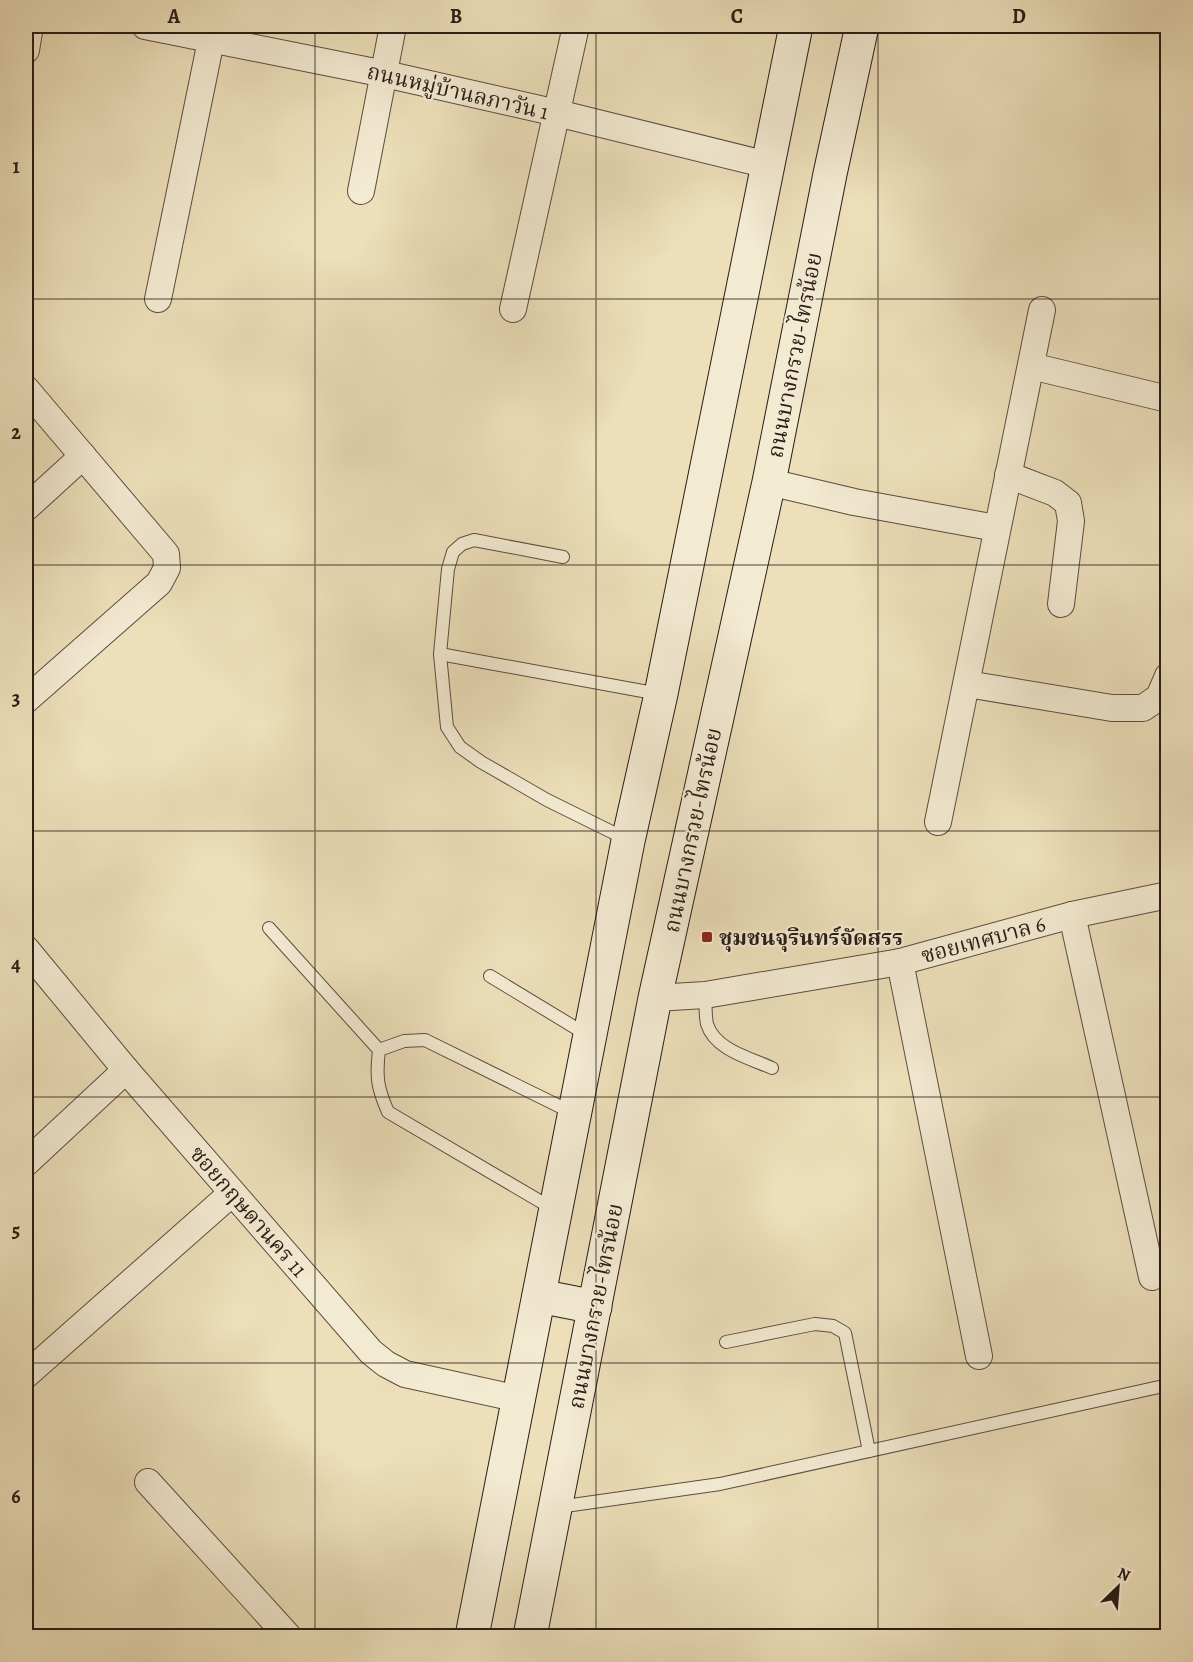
<svg xmlns="http://www.w3.org/2000/svg" width="1193" height="1662" viewBox="0 0 1193 1662" font-family="Alegreya,'Noto Serif Thai',serif">
<style>
.lines{fill:none;stroke-linecap:round;stroke-linejoin:round}
.lane-casing{stroke:#594e3f;stroke-width:14}
.street-casing{stroke:#594e3f;stroke-width:28}
.secondary-casing{stroke:#281d16;stroke-width:35}
.lane{stroke:#f3ead2;stroke-width:12}
.street{stroke:#f3ead2;stroke-width:26}
.secondary{stroke:#f3ead2;stroke-width:33}
.grid{fill:none;stroke:#281d16;stroke-width:1.5;stroke-opacity:0.55}
.poi-dot{fill:#8f2418;stroke:#f3ead2;stroke-width:2}
.labels{text-anchor:middle;stroke-width:4.5;stroke-linejoin:round;paint-order:stroke}
.street-label{font-size:22px;fill:#281d16;stroke:#f3ead2}
.poi-label{font-size:22px;font-weight:bold;fill:#281d16;stroke:#f3ead2;text-anchor:start}
.neatline{fill:none;stroke:#281d16;stroke-width:2}
.grid-label{font-size:20px;text-anchor:middle;font-weight:bold;fill:#281d16}
</style>
<rect width="100%" height="100%" fill="#ecdfb9"/>
<filter id="stains"><feTurbulence type="fractalNoise" baseFrequency=".00333" numOctaves="4"/><feColorMatrix values="0 0 0 0 .2 0 0 0 0 .09 0 0 0 0 .02 0 0 0 .5 -.17"/></filter>
<radialGradient id="worn" r=".72"><stop offset=".6" stop-color="#630" stop-opacity="0"/><stop offset="1" stop-color="#630" stop-opacity=".3"/></radialGradient>
<g class="lines">
<!-- lane casing -->
<g class="lane-casing">
<g id="lane">
<path d="M 563,557 L 474,540 L 462,544 L 453,552 L 448,569 L 440,654 L 447,727 L 460,747 L 481,762 L 547,800 L 626,839"/>
<path d="M 440,654 L 659,694"/>
<path d="M 269,928 L 379,1050 C 376,1077 377,1087 388,1112 L 555,1210"/>
<path d="M 490,976 L 589,1036"/>
<path d="M 705,995 C 706,1004 705,1015 707,1024 C 715,1050 750,1058 772,1068"/>
<path d="M 379,1050 L 404,1041 L 425,1040 L 573,1113"/>
<path d="M 726,1342 L 815,1324 L 833,1326 L 845,1333 L 869,1451"/>
<path d="M 558,1507 L 720,1484 L 1168,1385"/>
</g>
</g>
<!-- street casing -->
<g class="street-casing">
<g id="street">
<path d="M 145,26 L 385,74 L 557,113 L 768,165"/>
<path d="M 26,50 L 30,26"/>
<path d="M 361,191 L 393,26"/>
<path d="M 158,299 L 214,26"/>
<path d="M 513,309 L 576,26"/>
<path d="M 1031,366 L 1168,399"/>
<path d="M 26,389 L 166,554 L 167,568 L 159,583 L 26,700"/>
<path d="M 1008,475 L 1055,493 L 1068,503 L 1071,521 L 1061,604"/>
<path d="M 769,482 L 854,502 L 996,528"/>
<path d="M 26,508 L 83,456"/>
<path d="M 967,684 L 1112,708 L 1143,708 L 1159,697 L 1168,676"/>
<path d="M 938,822 L 1042,310"/>
<path d="M 1072,915 L 1152,1277"/>
<path d="M 26,949 L 126,1070 L 371,1352 L 386,1364 L 405,1374 L 519,1399"/>
<path d="M 900,962 L 979,1356"/>
<path d="M 655,998 L 705,995 L 900,962 L 1072,915 L 1168,895"/>
<path d="M 26,1163 L 126,1070"/>
<path d="M 26,1375 L 232,1193"/>
<path d="M 148,1482 L 288,1636"/>
</g>
</g>
<!-- secondary casing -->
<g class="secondary-casing">
<g id="secondary">
<path d="M 539,1296 L 595,1307"/>
<path d="M 472,1636 L 628,841 L 661,694 L 796,26"/>
<path d="M 530,1636 L 655,998 L 769,482 L 830,174 L 862,26"/>
</g>
</g>
<!-- lane -->
<use href="#lane" class="lane"/>
<!-- street -->
<use href="#street" class="street"/>
<!-- secondary -->
<use href="#secondary" class="secondary"/>
</g>
<!-- grid -->
<path class="grid" d="M 315,26 L 315,1636M 596,26 L 596,1636M 878,26 L 878,1636M 26,299 L 1168,299M 26,565 L 1168,565M 26,831 L 1168,831M 26,1097 L 1168,1097M 26,1363 L 1168,1363"/>
<!-- markers -->
<rect class="poi-dot" x="701" y="931" width="12" height="12" rx="3"/>
<g class="labels">
<!-- street labels -->
<g class="street-label">
<text transform="translate(458 91) rotate(13)" y="8">ถนนหมู่บ้านลภาวัน 1</text>
<text transform="translate(794 355) rotate(-79)" y="8">ถนนบางกรวย-ไทรน้อย</text>
<text transform="translate(692 830) rotate(-78)" y="8">ถนนบางกรวย-ไทรน้อย</text>
<text transform="translate(983 939) rotate(-15)" y="8">ซอยเทศบาล 6</text>
<text transform="translate(249 1211) rotate(49)" y="8">ซอยกฤษดานคร 11</text>
<text transform="translate(595 1306) rotate(-79)" y="8">ถนนบางกรวย-ไทรน้อย</text>
</g>
<!-- poi labels -->
<g class="poi-label">
<text x="719" y="945">ชุมชนจุรินทร์จัดสรร</text>
</g>
</g>
<!-- margin -->
<rect width="1193" height="1662" fill="none" stroke="#ecdfb9" stroke-width="66"/>
<!-- north arrow -->
<g transform="translate(1118 1587) rotate(25)" stroke="#f3ead2" stroke-width="4.5" paint-order="stroke">
<path d="M0-4.5L10 22L0 15L-10 22Z" fill="#281d16"/>
<text y="-9" font-size="16" font-weight="bold" text-anchor="middle" fill="#281d16">N</text>
</g>
<rect x="33" y="33" width="1127" height="1596" class="neatline"/>
<g class="grid-label">
<text x="174" y="23">A</text>
<text x="456" y="23">B</text>
<text x="737" y="23">C</text>
<text x="1019" y="23">D</text>
<text x="16" y="173">1</text>
<text x="16" y="439">2</text>
<text x="16" y="705">3</text>
<text x="16" y="971">4</text>
<text x="16" y="1237">5</text>
<text x="16" y="1503">6</text>
</g>
<rect width="100%" height="100%" filter="url(#stains)"/>
<rect width="100%" height="100%" fill="url(#worn)"/>
</svg>
